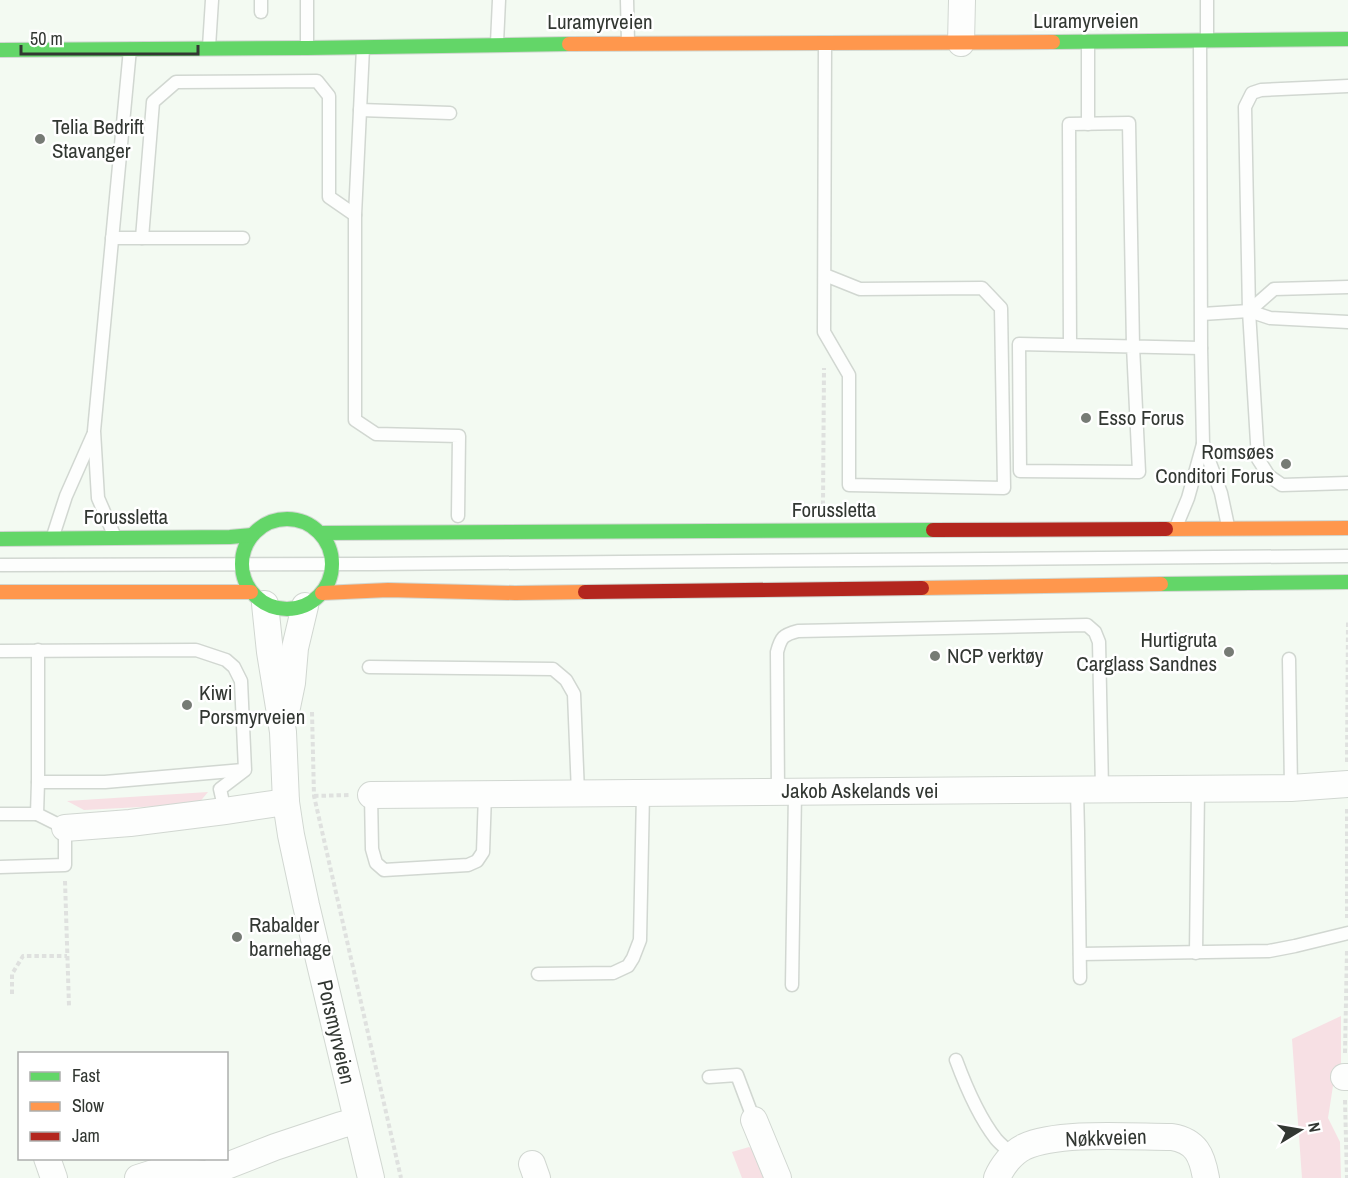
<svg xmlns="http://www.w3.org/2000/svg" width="1348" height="1178" viewBox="0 0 1348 1178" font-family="'Archivo Narrow',sans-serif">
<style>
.green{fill:#f7e0e4}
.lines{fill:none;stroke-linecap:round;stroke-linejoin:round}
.lane-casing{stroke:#d1d7d1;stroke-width:15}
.street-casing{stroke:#d1d7d1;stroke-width:28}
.fast-casing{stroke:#d1d7d1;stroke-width:16}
.slow-casing{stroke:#d1d7d1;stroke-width:16}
.jam-casing{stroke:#d1d7d1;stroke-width:16}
.path{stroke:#dfe1df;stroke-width:4;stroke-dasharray:4.5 3;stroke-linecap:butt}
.lane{stroke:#fdfefd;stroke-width:12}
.street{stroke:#fdfefd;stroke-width:26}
.fast{stroke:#63d668;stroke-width:14}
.slow{stroke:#ff974d;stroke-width:14}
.jam{stroke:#b3261e;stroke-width:14}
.poi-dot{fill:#767b75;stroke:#fff;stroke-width:2}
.labels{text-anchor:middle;stroke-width:5;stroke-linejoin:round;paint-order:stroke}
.street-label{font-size:21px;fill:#323732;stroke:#fff}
.poi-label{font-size:21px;fill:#323732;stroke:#fff;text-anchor:start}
</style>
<rect width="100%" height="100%" fill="#f3faf2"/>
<!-- green -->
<g class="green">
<path d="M 208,792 L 198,804 L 84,810 L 67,801 Z"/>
<path d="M 1341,1016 L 1341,1065 L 1335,1073 L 1328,1118 L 1340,1142 L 1341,1178 L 1302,1178 L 1292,1039 Z"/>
<path d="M 749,1147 L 759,1154 L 768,1178 L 742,1178 L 732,1152 Z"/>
</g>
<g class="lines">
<!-- lane casing -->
<g class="lane-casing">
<g id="lane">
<path d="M 307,0 L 307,47"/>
<path d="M 627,0 L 628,42"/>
<path d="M 1207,0 L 1207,41"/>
<path d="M 261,12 L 261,0"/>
<path d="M 497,43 L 499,0"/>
<path d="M 1088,43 L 1088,124"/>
<path d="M 825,44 L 824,332 L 849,375 L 849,485 L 1004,488 L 1001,308 L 982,288 L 860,289 L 825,275"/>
<path d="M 209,47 L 212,0"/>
<path d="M 363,48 L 355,215 L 355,420 L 376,434 L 459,436 L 458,516"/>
<path d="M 1348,86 L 1261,90 L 1252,93 L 1245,107 L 1249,311 L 1258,459 L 1269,476 L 1282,485 L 1348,483"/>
<path d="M 360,110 L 450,113"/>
<path d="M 112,238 L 243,238"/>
<path d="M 142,238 L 153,102 L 176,82 L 317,81 L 329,96 L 329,197 L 355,215"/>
<path d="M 1249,311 L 1270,318 L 1348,322"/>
<path d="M 1202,314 L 1249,311 L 1274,289 L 1348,287"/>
<path d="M 1070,345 L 1069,124 L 1129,123 L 1133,346 L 1139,472 L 1020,471 L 1019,344 L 1201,348"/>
<path d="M 1203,444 L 1221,493 L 1228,526"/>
<path d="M 1176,527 L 1188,498 L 1203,444 L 1201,348 L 1200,42"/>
<path d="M 53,536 L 66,496 L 93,435"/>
<path d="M 115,537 L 98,498 L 94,431 L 130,49"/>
<path d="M 0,565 L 372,564 L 1348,556"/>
<path d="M 0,651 L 196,650 L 226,660 L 234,667 L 241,681 L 245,770 L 220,789 L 225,811"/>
<path d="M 1289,659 L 1291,788"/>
<path d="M 369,667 L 553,669 L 566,680 L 574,694 L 578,793"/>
<path d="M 38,782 L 105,782 L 243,770"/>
<path d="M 1077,790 L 1078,832 L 1080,978"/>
<path d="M 778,792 L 777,652 C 781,637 783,635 798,631 L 1087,625 L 1095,632 L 1099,642 L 1102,789"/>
<path d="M 371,795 L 372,849 L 376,863 L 384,870 L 468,865 L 477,861 L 483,852 L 485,794"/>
<path d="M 0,814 L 37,814"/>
<path d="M 0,867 L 65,865 L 65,828 L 37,814 L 38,782 L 38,650"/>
<path d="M 1196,953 L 1198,789"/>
<path d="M 1080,954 L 1269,951 L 1295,946 L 1348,933"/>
<path d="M 538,974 L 613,973 L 628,966 L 633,958 L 640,940 L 643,793"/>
<path d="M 792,985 L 795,792"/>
<path d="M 956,1060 C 966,1087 978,1116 996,1139 C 1001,1145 1008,1150 1013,1155"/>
<path d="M 709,1077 L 737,1075 L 754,1120"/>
</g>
</g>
<!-- street casing -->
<g class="street-casing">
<g id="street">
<path d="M 961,43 L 962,0"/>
<path d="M 265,604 L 270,652 L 283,732 L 286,802 L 291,835 L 306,905 L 371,1178"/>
<path d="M 285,717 L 292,683 L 295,648 L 305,606"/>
<path d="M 371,795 L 1291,788 L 1348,784"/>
<path d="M 65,828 L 130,823 L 225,811 L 286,802"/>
<path d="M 1344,1077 L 1348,1077"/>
<path d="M 754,1120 L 778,1178"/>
<path d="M 47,1158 L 54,1178"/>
<path d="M 532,1164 L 537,1178"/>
<path d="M 138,1178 L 163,1170 L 206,1174 L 275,1147 L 341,1125 L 357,1121"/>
<path d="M 997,1178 C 1002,1166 1012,1153 1024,1147 C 1059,1131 1132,1137 1172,1137 C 1196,1141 1202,1155 1206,1178"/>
</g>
</g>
<!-- fast casing -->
<g class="fast-casing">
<g id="fast">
<path d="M 1053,42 L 1348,39"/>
<path d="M 0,50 L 307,48 L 569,44"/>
<circle cx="287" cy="564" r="45"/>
<path d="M 320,533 L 933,530"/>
<path d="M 0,539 L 230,537 L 252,535"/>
<path d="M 1161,584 L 1348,582"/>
</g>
</g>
<!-- slow casing -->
<g class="slow-casing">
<g id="slow">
<path d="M 569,44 L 1053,42"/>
<path d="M 1166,529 L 1348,528"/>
<path d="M 922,588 L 1161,584"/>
<path d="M 0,592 L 251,592"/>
<path d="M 322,593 L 388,590 L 515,593 L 585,592"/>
</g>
</g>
<!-- jam casing -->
<g class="jam-casing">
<g id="jam">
<path d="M 933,530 L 1166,529"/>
<path d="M 585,592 L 922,588"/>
</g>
</g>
<!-- path -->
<g class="path">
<path d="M 823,505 L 824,368"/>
<path d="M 312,712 L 314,796 L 401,1178"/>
<path d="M 1347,762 L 1348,622"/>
<path d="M 314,796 L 349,795"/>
<path d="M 1347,809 L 1347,918"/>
<path d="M 65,881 L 69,1006"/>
<path d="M 12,994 L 12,974 L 23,956 L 67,956"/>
<path d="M 1345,1053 L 1347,950"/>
<path d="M 1345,1100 L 1347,1178"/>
</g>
<!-- lane -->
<use href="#lane" class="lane"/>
<!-- street -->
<use href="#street" class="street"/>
<!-- fast -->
<use href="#fast" class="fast"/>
<!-- slow -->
<use href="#slow" class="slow"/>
<!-- jam -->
<use href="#jam" class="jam"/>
</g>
<!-- markers -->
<g class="poi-dot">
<circle cx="40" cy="139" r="6"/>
<circle cx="1086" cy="418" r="6"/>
<circle cx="1286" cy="464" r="6"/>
<circle cx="1229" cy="652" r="6"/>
<circle cx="935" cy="656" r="6"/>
<circle cx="187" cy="705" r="6"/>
<circle cx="237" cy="937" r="6"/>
</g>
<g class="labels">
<!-- street labels -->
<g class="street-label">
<text x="1086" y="28">Luramyrveien</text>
<text x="600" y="29">Luramyrveien</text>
<text x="834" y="517">Forussletta</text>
<text x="126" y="524">Forussletta</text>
<text x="860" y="798">Jakob Askelands vei</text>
<text transform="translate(336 1032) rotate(77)" y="7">Porsmyrveien</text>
<text transform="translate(1106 1138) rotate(-2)" y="7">Nøkkveien</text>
</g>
<!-- poi labels -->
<g class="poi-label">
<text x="52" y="134">Telia Bedrift<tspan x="52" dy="24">Stavanger</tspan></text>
<text x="1098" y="425">Esso Forus</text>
<text x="1274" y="459" text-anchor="end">Romsøes<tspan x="1274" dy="24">Conditori Forus</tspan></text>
<text x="1217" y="647" text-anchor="end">Hurtigruta<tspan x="1217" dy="24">Carglass Sandnes</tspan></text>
<text x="947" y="663">NCP verktøy</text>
<text x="199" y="700">Kiwi<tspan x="199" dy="24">Porsmyrveien</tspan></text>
<text x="249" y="932">Rabalder<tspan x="249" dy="24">barnehage</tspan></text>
</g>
</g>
<!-- legend -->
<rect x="18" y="1052" width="210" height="108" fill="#ffffff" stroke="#adafad" stroke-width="1.5"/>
<rect x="30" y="1072" width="30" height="9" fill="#63d668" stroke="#adafad" stroke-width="1.5"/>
<text x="72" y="1082" font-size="18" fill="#323732">Fast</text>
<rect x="30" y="1102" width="30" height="9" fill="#ff974d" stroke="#adafad" stroke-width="1.5"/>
<text x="72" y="1112" font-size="18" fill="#323732">Slow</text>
<rect x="30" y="1132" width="30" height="9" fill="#b3261e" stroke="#adafad" stroke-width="1.5"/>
<text x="72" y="1142" font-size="18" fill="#323732">Jam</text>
<!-- north arrow -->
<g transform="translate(1300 1130) rotate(79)" stroke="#ffffff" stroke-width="4.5" paint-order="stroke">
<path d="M0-4.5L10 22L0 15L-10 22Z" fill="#323732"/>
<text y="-9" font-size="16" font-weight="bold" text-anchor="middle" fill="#323732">N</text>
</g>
<!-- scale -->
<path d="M21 45v9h177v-9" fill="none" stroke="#323732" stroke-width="3"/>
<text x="30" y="45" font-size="18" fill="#323732" stroke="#ffffff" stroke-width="4.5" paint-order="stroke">50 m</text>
</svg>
